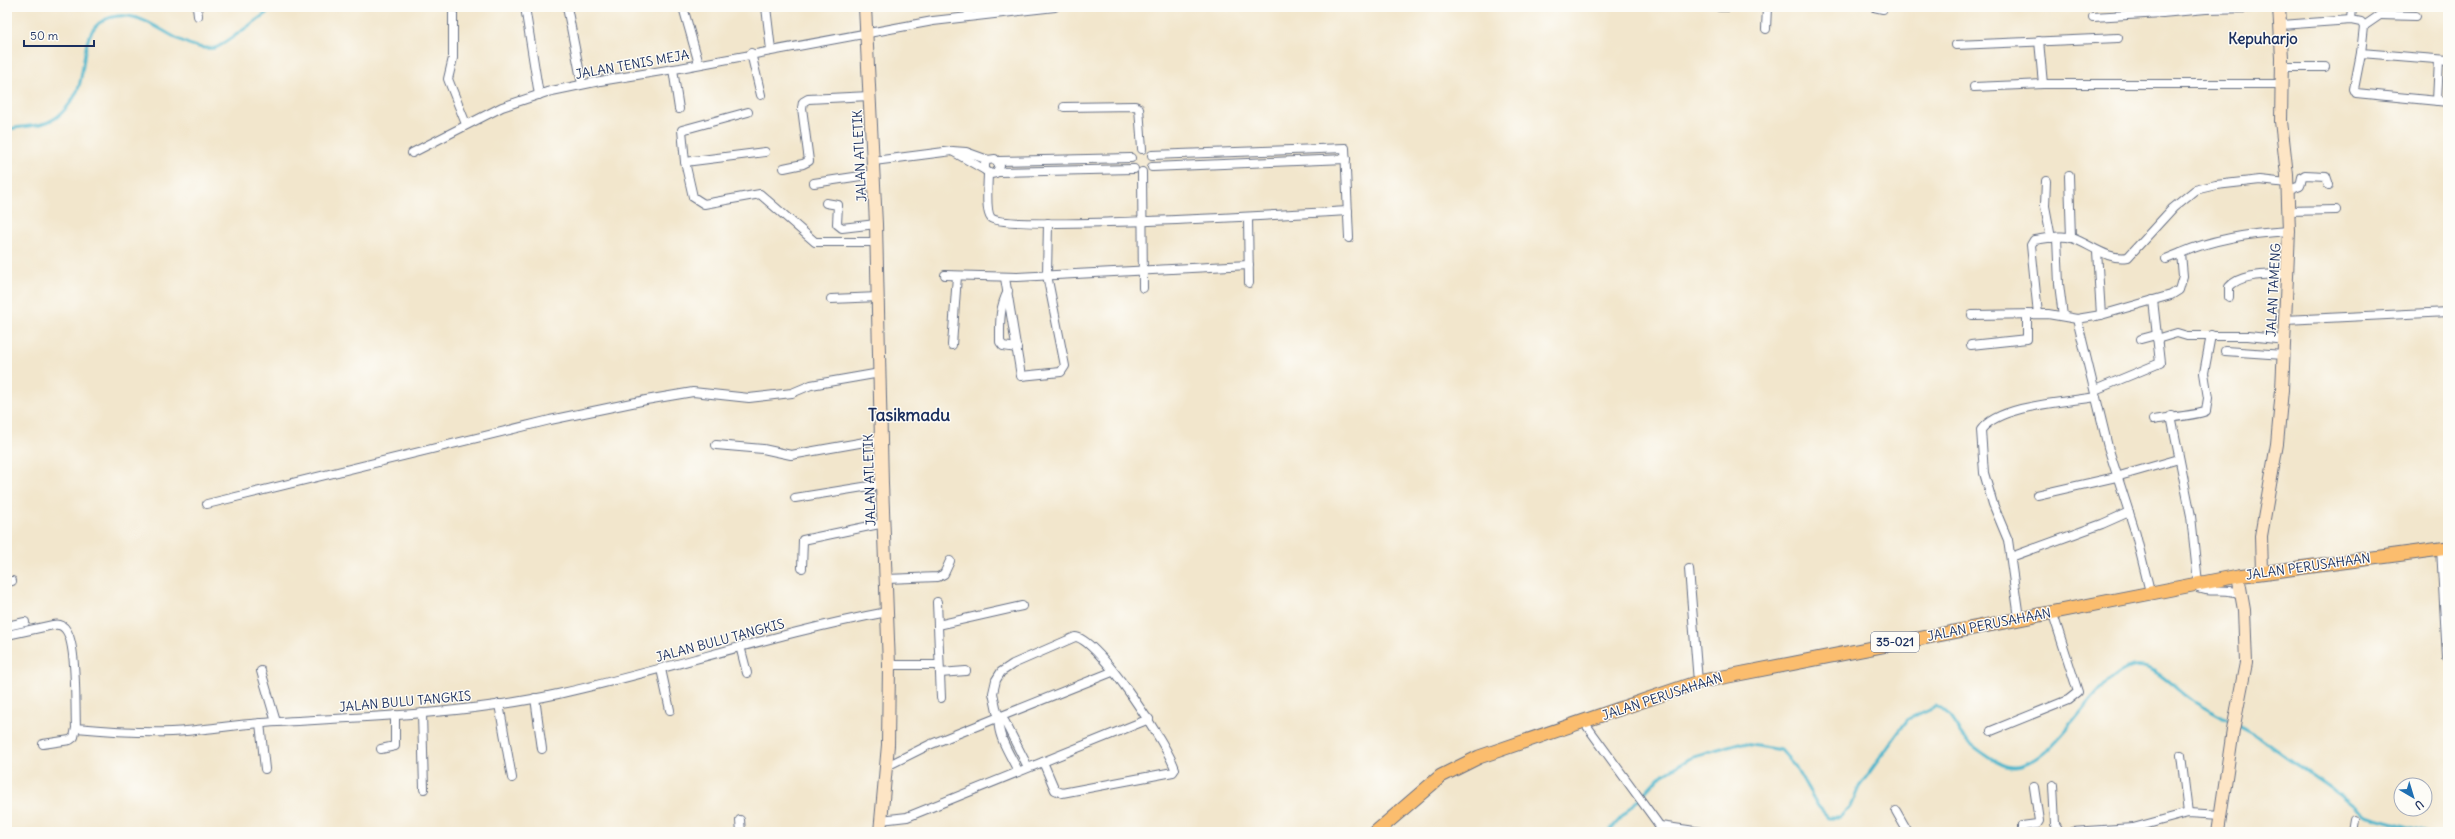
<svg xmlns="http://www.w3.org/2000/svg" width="2455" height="839" viewBox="0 0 2455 839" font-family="Delius,sans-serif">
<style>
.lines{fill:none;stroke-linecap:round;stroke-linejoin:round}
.stream{stroke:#4eb6cc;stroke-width:3}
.street-casing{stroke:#666f84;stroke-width:10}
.secondary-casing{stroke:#666f84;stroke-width:14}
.primary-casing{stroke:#666f84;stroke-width:15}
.street{stroke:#fff;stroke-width:8}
.secondary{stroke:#fde5c5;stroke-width:12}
.primary{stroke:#fbbd6e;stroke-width:13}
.labels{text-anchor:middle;stroke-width:3;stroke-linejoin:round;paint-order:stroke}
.shield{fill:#fdfcf7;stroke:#5f6c8c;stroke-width:1}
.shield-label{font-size:12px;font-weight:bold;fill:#1b2f5e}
.street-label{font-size:13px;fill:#1b2f5e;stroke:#fdfcf7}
.quarter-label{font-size:15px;font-weight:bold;fill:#1b2f5e;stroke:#fdfcf7}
.district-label{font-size:17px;font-weight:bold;fill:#1b2f5e;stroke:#fdfcf7}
</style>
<rect width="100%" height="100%" fill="#fdfcf7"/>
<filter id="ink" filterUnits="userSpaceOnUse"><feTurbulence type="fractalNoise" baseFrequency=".025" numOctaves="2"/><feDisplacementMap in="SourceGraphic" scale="8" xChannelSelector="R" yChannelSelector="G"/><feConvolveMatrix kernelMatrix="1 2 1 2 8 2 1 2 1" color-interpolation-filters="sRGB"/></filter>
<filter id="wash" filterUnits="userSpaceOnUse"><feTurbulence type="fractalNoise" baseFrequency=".012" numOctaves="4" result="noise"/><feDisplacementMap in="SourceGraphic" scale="16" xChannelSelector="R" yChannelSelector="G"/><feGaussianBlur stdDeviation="0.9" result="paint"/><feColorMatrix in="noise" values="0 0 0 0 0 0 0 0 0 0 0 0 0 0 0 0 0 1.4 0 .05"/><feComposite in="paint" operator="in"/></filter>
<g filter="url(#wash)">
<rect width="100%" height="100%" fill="#f2e6cc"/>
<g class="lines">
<!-- stream -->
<g class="stream">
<path d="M 324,7 L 325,7"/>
<path d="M 7,130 C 22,125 39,128 54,119 C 64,113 76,97 79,86 C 86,65 81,31 104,20 C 146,1 174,53 215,48 C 222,47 264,14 275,7"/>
<path d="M 2238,726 L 2257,736 L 2339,794 L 2365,815 L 2427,832"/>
<path d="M 1608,832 L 1659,777 L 1694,756 L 1739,743 L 1781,750 L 1795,766 L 1818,806 L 1828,817 L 1840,817 L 1851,806 L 1859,787 L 1908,719 L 1936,706 C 1950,713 1953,723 1962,735 C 1969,744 1995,763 2006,766 C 2056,780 2100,651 2147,668 C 2164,674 2177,691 2191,700 C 2204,708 2218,715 2231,722"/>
</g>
</g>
</g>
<g filter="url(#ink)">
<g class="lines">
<!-- street casing -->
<g class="street-casing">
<g id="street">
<path d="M 197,7 L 198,16"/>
<path d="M 453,7 L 453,58 L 448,79 L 466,124"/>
<path d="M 525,7 L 539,95"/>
<path d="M 567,7 L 582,84"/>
<path d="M 683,7 L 699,64"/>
<path d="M 766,7 L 771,50"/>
<path d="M 968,7 L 969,16"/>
<path d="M 1719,7 L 1731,7"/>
<path d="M 1874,7 L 1883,9"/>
<path d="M 2162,7 L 2162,13 L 2206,9"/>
<path d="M 2206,7 L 2206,9 L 2253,8"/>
<path d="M 2380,15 L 2416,16"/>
<path d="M 2093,17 L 2162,13"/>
<path d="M 2351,20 L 2352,7"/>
<path d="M 2280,25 L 2351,20 L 2361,22 L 2364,26 L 2380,15 L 2385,7"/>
<path d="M 2364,26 L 2361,53 L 2448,60"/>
<path d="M 1766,29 L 1767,7"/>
<path d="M 2039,41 L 2043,84"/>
<path d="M 1956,45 L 2118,38"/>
<path d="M 751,53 L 761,95"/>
<path d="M 2361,53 L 2354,89 L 2356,93 L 2448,102"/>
<path d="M 2282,67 L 2325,67"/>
<path d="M 673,69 L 679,109"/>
<path d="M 1974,87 L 2043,84 L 2282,84"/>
<path d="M 2437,101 L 2439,60"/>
<path d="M 1064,107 L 1135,106 L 1139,108 L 1142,149"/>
<path d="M 952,151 L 985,170"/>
<path d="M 765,152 L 685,162 L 693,197 L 704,204 L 760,194 L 815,242 L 876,242"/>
<path d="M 412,153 L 502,107 L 547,92 L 600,81 L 680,68 L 933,21 L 1055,7"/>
<path d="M 1152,155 L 1345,148 L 1349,238"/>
<path d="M 874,161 L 952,151 L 966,152 L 988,160 L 995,159 L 1000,166 L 996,173 L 991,174 L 985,170 L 985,163 L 988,160"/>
<path d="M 998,161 L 1131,158"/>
<path d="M 685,162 L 682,130 L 748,112"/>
<path d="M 1152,167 L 1346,159"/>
<path d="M 784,168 L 803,164 L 809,161 L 802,108 L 803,102 L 808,99 L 870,96"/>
<path d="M 998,172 L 1134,169"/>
<path d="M 1142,172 L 1143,288"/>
<path d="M 988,173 C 988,182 985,211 991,218 C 1006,232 1307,213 1348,211"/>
<path d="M 2069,176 L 2071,238"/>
<path d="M 2046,181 L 2045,206 L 2051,238"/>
<path d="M 814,183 L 874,174"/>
<path d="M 2287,191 L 2300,186 L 2302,177 L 2305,175 L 2326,176 L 2329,185"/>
<path d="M 826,203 L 838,205 L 837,224 L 842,228 L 876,224"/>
<path d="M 2287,211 L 2336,210"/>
<path d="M 1248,217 L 1249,283"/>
<path d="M 2057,238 L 2059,284 L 2063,316"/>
<path d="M 2097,251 L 2101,315"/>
<path d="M 2166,259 L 2181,253"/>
<path d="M 945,275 L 1017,277 L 1249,265"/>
<path d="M 1005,278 L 1021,376 L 1061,372 L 1065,366 L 1047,275 L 1048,223"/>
<path d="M 1008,291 C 999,308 1000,323 1000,342 L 1003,346 L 1017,348"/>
<path d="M 2229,297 L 2229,287 C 2241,273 2269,275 2286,274"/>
<path d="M 831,299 L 879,297"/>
<path d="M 2038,314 L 2031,245 L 2034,240 C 2045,239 2061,234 2072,238 C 2090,244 2108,261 2128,257 L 2173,208 L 2195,190 L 2216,185 L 2260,180 L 2287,183"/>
<path d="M 1972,315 L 2048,314 L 2077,319"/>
<path d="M 2285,320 L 2448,312"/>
<path d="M 2141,339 L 2156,335"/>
<path d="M 2157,339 L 2177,333 L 2187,336 L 2248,336 L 2285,340"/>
<path d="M 952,345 L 957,276"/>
<path d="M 1971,345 L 2027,339 L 2027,314"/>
<path d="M 2225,351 L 2284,355"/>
<path d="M 2095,390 L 2160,363 L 2153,300"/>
<path d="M 2171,416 L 2191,516 L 2198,583"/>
<path d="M 2153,420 C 2163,418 2201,415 2206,411 L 2208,398 L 2204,373 L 2211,335"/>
<path d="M 716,445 L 763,449 L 791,455 L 882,439"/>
<path d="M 2037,495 L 2116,477 L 2179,459"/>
<path d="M 795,498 L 882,484"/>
<path d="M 207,504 L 550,420 L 646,400 L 693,392 L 749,398 L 792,393 L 811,385 L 880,373"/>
<path d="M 7,541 L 7,540"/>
<path d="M 2441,548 L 2447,658"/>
<path d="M 2011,557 L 2102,524 L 2129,512"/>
<path d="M 802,568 L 803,540 L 884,523"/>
<path d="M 1689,569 L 1698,682"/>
<path d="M 886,579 L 938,577 L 944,574 L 950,561"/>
<path d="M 7,582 L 12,581"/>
<path d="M 2194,586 C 2209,595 2227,586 2243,595"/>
<path d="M 2150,592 L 2135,531 L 2108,447 L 2077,319 L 2101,315 L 2171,295 L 2179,290 L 2183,276 L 2181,253 C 2215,238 2253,233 2289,231"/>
<path d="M 937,602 L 941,698"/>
<path d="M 2019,618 L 2008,540 L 1993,504 L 1984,473 L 1981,430 C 1999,405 2067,402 2096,397"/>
<path d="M 938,625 L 1022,606"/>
<path d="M 7,626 L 25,622"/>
<path d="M 7,635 L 53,625 C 58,624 63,625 66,630 C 77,644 75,708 76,728 C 108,731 139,733 171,732 C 201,731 231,725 262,723 C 360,717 461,715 558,694 C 668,670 775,633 887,612"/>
<path d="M 740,646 L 747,673"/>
<path d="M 889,665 L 939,665"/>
<path d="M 661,669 L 670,710"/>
<path d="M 261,671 L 276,722"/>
<path d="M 940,673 L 966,671"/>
<path d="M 535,698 L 542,749"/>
<path d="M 499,704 L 512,778"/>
<path d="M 422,713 L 424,789"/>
<path d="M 999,718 C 996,735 1011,756 1018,771"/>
<path d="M 1584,722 L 1659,825 L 1660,832"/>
<path d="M 260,723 L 265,769"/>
<path d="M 1991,731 L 2068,700 L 2078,692 L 2052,611"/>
<path d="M 43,744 L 70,740 L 74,737 L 76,728"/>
<path d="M 381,749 L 395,746 L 395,715"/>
<path d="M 2181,755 L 2188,813"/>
<path d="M 885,767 L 929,745 L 1112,672"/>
<path d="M 1028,767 L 1005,722 L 997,712 L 993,693 L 996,680 L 1001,672 L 1013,664 L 1075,637 C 1098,638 1168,746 1175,769 L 1173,772 L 1062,793 L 1055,790 L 1043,762"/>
<path d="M 2053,785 L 2055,824 L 2060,832"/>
<path d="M 1896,811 L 1908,832"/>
<path d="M 740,820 L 741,832"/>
<path d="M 881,820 L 907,817 L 1149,719"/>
<path d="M 1660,826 L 1702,832"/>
<path d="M 2022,832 L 2022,826 L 2037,824 L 2039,821 L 2034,787"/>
<path d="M 2072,832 L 2133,828 L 2188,813 L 2221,815"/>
<path d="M 2353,832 L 2355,820"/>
</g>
</g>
<!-- secondary casing -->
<g class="secondary-casing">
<g id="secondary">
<path d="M 865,7 L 876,224 L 882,484 L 889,665 L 888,745 L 880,832"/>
<path d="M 2262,572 L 2261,536 L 2277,444 L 2282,390 L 2289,231 L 2287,175 L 2281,121 L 2282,58 L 2279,7"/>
<path d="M 2218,832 L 2233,730 L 2246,663 L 2244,610 L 2238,576"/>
</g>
</g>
<!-- primary casing -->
<g class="primary-casing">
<path id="primary" d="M 1376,832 L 1441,776 L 1479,757 L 1698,682 L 2238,576 L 2448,548"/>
</g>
<!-- street -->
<use href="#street" class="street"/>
<!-- secondary -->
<use href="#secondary" class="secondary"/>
<!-- primary -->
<use href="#primary" class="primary"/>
</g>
</g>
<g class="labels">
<!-- shield labels -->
<rect class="shield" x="1871" y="632" width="48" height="20" rx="3"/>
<g class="shield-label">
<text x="1895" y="646">35-021</text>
</g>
<!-- street labels -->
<g class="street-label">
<text transform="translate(632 64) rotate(-10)" y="5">JALAN TENIS MEJA</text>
<text transform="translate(859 156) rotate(-93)" y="5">JALAN ATLETIK</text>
<text transform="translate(2273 290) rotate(-87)" y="5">JALAN TAMENG</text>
<text transform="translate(869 480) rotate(-92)" y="5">JALAN ATLETIK</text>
<text transform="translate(2308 566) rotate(-8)" y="5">JALAN PERUSAHAAN</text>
<text transform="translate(1989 624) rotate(-11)" y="5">JALAN PERUSAHAAN</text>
<text transform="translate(720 640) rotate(-15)" y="5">JALAN BULU TANGKIS</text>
<text transform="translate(1662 696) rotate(-18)" y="5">JALAN PERUSAHAAN</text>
<text transform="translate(405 701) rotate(-5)" y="5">JALAN BULU TANGKIS</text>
</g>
<!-- quarter labels -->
<g class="quarter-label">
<text x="2263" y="44">Kepuharjo</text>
</g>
<!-- district labels -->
<g class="district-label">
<text x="909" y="421">Tasikmadu</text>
</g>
</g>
<!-- margin -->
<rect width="2455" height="839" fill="none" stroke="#fdfcf7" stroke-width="24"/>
<!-- north arrow -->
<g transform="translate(2413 797) rotate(142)"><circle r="19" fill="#fdfcf7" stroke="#a3aaba"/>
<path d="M0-3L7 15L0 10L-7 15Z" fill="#1f6fb2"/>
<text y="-6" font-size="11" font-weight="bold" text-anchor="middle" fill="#1b2f5e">U</text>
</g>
<!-- scale -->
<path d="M24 40v6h70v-6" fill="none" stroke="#1b2f5e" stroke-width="2"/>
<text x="30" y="40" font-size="12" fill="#1b2f5e" stroke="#fdfcf7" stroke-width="3" paint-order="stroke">50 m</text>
</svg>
